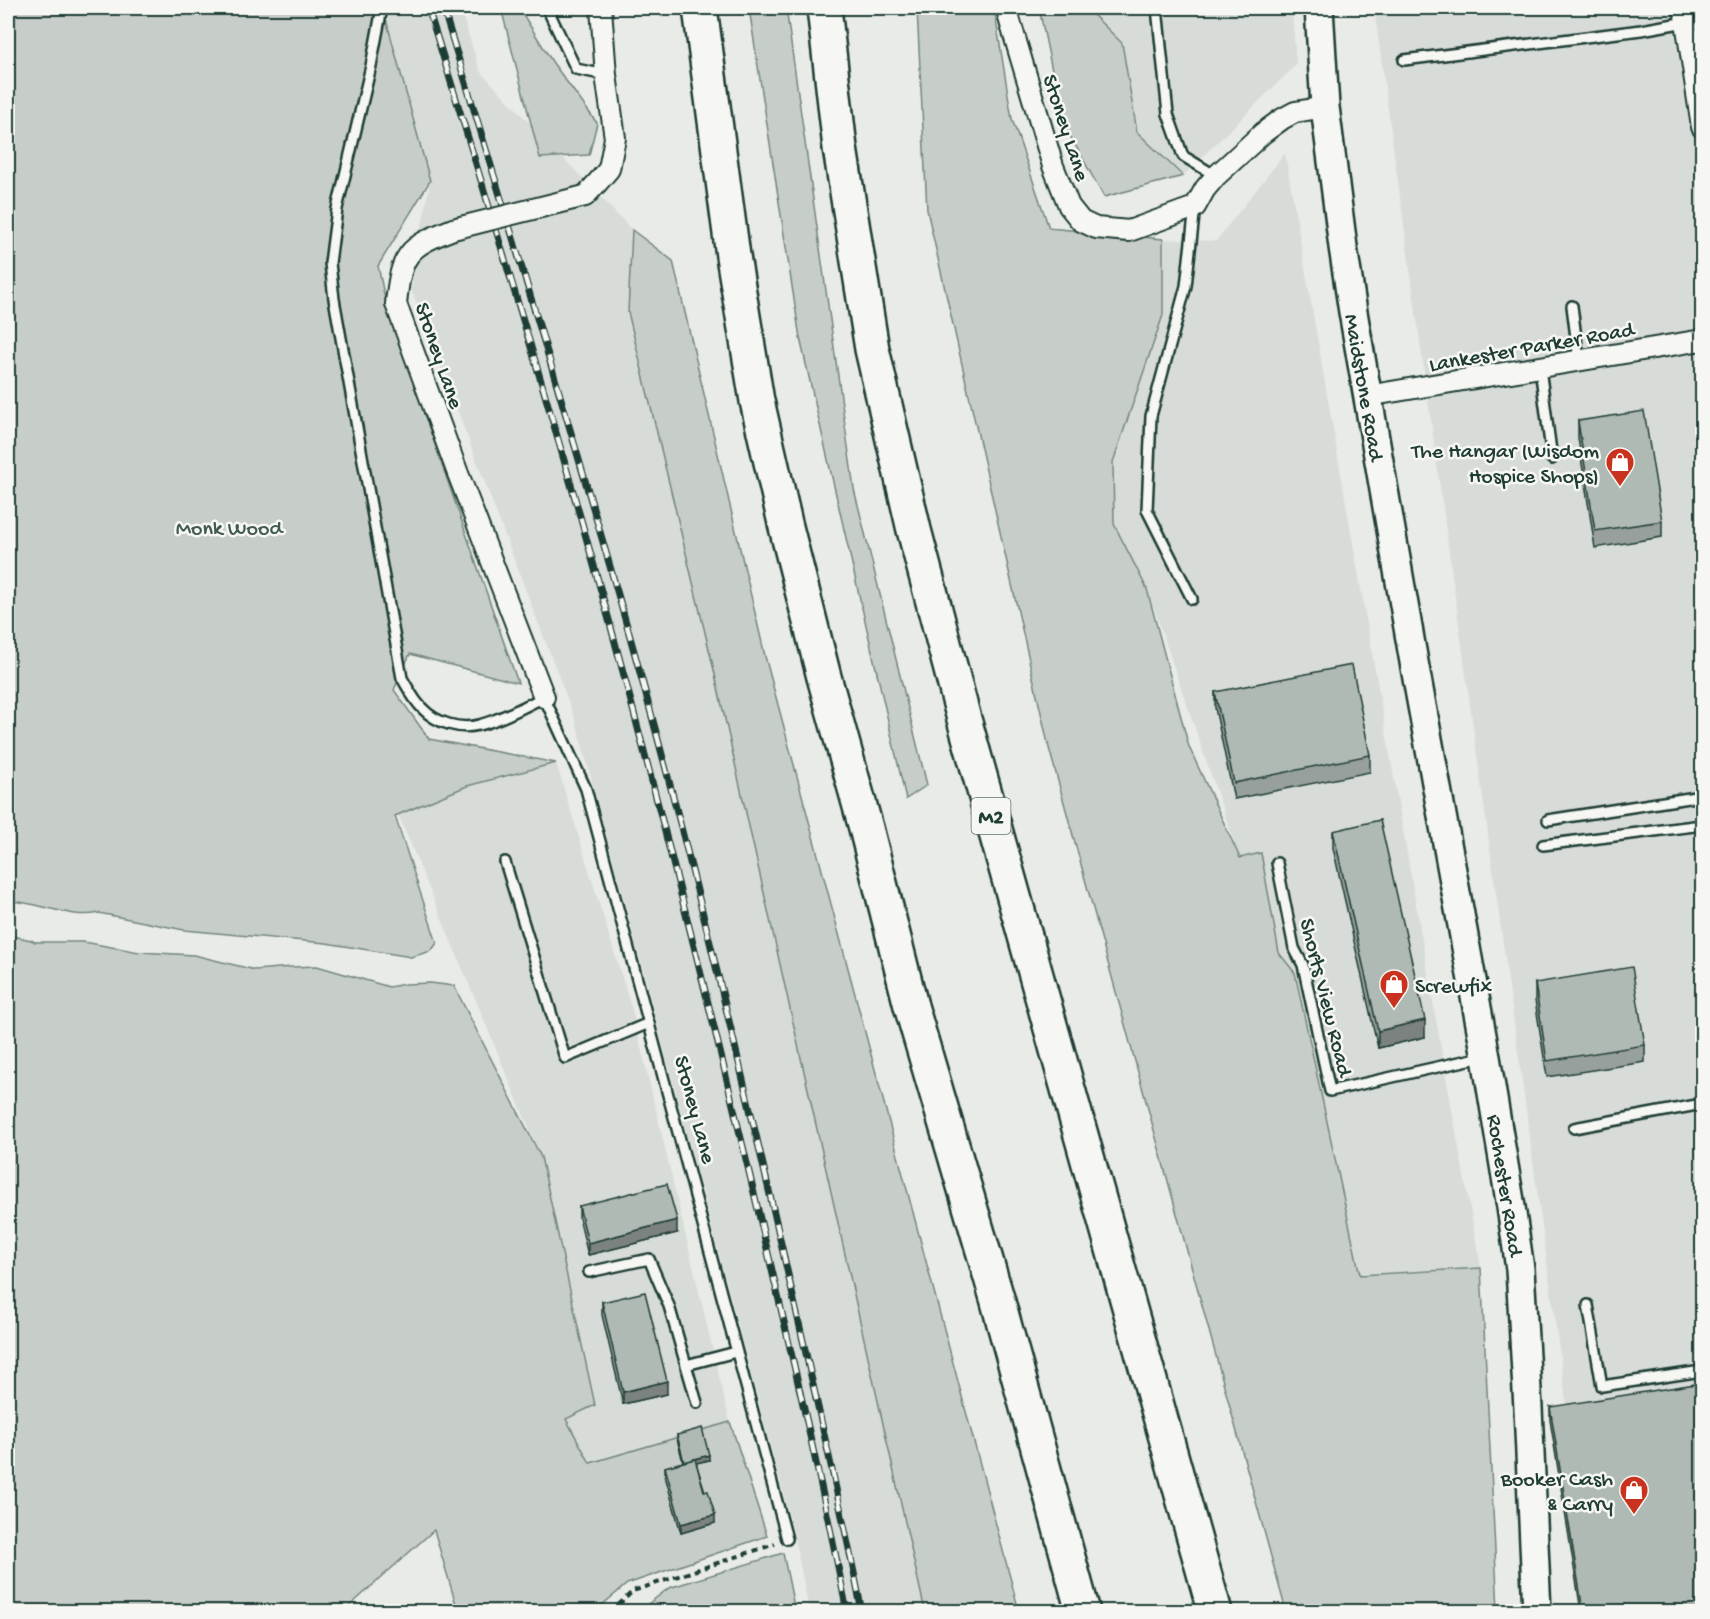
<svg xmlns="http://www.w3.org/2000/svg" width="1710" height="1619" viewBox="0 0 1710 1619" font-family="'Gochi Hand',sans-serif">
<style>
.built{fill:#d8dcd8}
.green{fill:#c7cec9;stroke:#73867e;stroke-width:1.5}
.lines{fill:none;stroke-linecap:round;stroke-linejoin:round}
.lane-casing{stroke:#1f3d34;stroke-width:14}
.street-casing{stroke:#1f3d34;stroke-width:24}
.secondary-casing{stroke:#1f3d34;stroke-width:32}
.highway-casing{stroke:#1f3d34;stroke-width:38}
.path{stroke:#1f3d34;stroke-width:4;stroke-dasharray:6 4.5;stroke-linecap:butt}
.lane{stroke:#f6f6f2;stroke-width:9}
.street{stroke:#f6f6f2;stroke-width:20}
.secondary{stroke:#f6f6f2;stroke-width:27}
.highway{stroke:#f6f6f2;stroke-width:33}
.rail-casing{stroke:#1f3d34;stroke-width:7}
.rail{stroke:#f6f6f2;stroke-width:4.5;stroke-dasharray:14;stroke-linecap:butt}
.street-bridge-casing{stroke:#1f3d34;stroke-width:24;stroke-linecap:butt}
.street-bridge{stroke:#f6f6f2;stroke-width:20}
.wall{fill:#97a09c;stroke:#1f3d34;stroke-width:1.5}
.shaded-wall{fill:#7b827f;stroke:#1f3d34;stroke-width:1.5}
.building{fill:#b0bab5;stroke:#1f3d34;stroke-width:1.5}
.labels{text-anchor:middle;stroke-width:5;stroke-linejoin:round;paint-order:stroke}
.shield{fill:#f6f6f2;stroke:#60746d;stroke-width:1.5}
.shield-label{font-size:21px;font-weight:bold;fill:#1f3d34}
.street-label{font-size:22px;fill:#1f3d34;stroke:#f6f6f2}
.poi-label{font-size:22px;fill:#1f3d34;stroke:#f6f6f2;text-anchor:end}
.park-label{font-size:22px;fill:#415a52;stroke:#f6f6f2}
</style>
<rect width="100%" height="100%" fill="#e9ebe7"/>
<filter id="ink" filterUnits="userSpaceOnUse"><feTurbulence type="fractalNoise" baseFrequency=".0167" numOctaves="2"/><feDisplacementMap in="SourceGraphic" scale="12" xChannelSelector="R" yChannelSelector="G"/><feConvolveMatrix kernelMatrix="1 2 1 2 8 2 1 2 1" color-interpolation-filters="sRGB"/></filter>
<g filter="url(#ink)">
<!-- built -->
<g class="built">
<path d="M 383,8 L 460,8 L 480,71 L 632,230 L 628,312 L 714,670 L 925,1611 L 809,1611 L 794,1534 L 576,722 L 411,289 L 430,181 Z"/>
<path d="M 1090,8 L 1292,8 L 1296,65 L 1183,176 L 1137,132 L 1122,43 L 1090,12 Z"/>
<path d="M 1374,8 L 1692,8 L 1702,80 L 1702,1611 L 1595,1611 Z"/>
<path d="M 1285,153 L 1448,1088 L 1481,1268 L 1360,1276 L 1295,973 L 1279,953 L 1261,854 L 1240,859 L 1147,589 L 1114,524 L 1113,462 L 1163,315 L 1163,239 L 1216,241 Z"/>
<path d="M 556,763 L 633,1013 L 730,1422 L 590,1463 L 566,1419 L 594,1406 L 541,1157 L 398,814 L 467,786 Z"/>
</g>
<!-- green -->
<g class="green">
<path d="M 8,8 L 383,8 L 430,181 L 378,266 L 386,304 L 518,683 L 410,654 L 394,690 L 429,739 L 556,763 L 467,786 L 395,816 L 437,943 L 431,951 L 411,957 L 326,943 L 184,930 L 99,913 C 70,920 38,901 8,901 Z"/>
<path d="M 501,8 L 519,8 L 553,63 L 597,123 L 589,155 L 540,158 Z"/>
<path d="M 749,8 L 786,8 L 854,489 L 927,785 L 906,799 L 800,338 Z"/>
<path d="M 917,8 L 994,8 L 1012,119 L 1049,228 L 1163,239 L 1163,315 L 1113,462 L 1114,524 L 1147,589 L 1189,747 L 1240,858 L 1261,853 L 1279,953 L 1295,973 L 1360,1275 L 1481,1268 L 1498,1611 L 1286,1611 L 1049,748 L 927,210 Z"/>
<path d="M 1039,8 L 1090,8 L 1090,12 L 1122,43 L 1137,132 L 1183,176 L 1104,197 L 1063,123 Z"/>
<path d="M 632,230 L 673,261 L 765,656 L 1019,1611 L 925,1611 L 714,670 L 628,312 Z"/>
<path d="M 8,935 L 31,940 L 35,942 L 84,942 L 139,952 L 194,955 L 255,970 L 292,967 L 317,966 L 389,987 L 405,984 L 430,983 L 454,986 L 541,1157 L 595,1405 L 566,1419 L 590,1463 L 730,1422 L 767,1536 L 627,1584 L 595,1611 L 458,1611 L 434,1530 L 344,1611 L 8,1611 Z"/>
<path d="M 783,1553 L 795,1611 L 639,1611 L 669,1588 Z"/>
</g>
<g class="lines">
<!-- lane casing -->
<g class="lane-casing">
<g id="lane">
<path d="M 382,8 L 371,66 L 337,209 L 330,263 L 334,299 L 402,678 C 408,688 414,701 423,709 C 436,723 460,730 479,725 C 500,720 524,707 544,697 L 586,789 L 787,1539"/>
<path d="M 547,8 L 576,69 L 606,75"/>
<path d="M 1157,8 L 1168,114 L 1183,156 L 1216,176"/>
<path d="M 1404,60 L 1641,30 L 1686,22"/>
<path d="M 1572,306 L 1579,361"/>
<path d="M 1540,368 L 1552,459"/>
<path d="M 1192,599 L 1147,510 L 1151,416 L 1186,286 L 1195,207"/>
<path d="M 1548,820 L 1702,796"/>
<path d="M 1543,845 L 1702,825"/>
<path d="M 505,862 L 565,1058 L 649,1023"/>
<path d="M 1277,863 L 1294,948 L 1303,965 L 1330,1091 L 1482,1057"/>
<path d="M 1574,1128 L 1702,1104"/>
<path d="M 589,1272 L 649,1259 L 669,1306 L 697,1403"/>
<path d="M 1588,1305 L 1602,1386 L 1702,1371"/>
<path d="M 686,1365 L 736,1352"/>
</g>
</g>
<!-- street casing -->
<g class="street-casing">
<g id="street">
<path d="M 1007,8 L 1009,18 L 1053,166 L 1069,206 L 1081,221 L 1096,228 L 1129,231 L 1195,207 L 1205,189 L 1216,176 L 1263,133 L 1282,119 L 1295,112 L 1325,107"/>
<path d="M 1684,8 L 1702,127"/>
<path d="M 585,196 L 598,182 L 609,169 L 615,138 L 606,75 L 601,8"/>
<path d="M 453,229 C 407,247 401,254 396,304 L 457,471 L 544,697"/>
<path d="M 1367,396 L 1702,340"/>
</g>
</g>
<!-- secondary casing -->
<g class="secondary-casing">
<path id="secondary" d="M 1319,8 L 1325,107 L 1343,247 L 1353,312 L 1414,662 L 1486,1057 L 1511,1207 L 1520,1269 L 1528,1408 L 1537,1612"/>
</g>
<!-- highway casing -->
<g class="highway-casing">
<g id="highway">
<path d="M 700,8 L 733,256 L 757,401 L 785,523 L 824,677 L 866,828 L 911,1006 L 997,1298 L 1083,1612"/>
<path d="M 824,8 L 840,148 L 872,349 L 914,530 L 964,719 L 1215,1612"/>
</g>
</g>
<!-- path -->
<path class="path" d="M 611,1612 L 633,1591 L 775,1544"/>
<!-- lane -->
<use href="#lane" class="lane"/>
<!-- street -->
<use href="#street" class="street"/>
<!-- secondary -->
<use href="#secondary" class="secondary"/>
<!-- highway -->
<use href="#highway" class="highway"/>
<!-- rail casing -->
<g class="rail-casing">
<g id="rail">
<path d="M 428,8 C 492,214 555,422 612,631 C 663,819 710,1007 755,1197 C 787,1335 820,1473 847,1612"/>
<path d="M 443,8 C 503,204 563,401 619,598 C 678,804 728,1013 776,1221 C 805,1351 836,1481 862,1612"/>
</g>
</g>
<!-- rail -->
<use href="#rail" class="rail"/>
<!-- street-bridge casing -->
<g class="street-bridge-casing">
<path id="street-bridge" d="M 453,229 L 585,196"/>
</g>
<!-- street-bridge -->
<use href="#street-bridge" class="street-bridge"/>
</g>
<!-- wall -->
<g class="wall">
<path d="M 1578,421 L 1662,521 L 1662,537 L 1595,548 L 1578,438 Z"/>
<path d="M 1215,692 L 1370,755 L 1370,772 L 1234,799 L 1215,708 Z"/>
<path d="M 1333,831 L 1425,1037 L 1378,1048 L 1333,848 Z"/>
<path d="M 1535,983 L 1645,1045 L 1645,1062 L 1547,1077 L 1535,1000 Z"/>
<path d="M 579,1206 L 677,1233 L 588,1255 L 579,1218 Z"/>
<path d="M 602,1302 L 667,1394 L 623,1404 L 602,1315 Z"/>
<path d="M 1550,1407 L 1702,1611 L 1581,1611 L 1550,1420 Z"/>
<path d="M 677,1435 L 709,1460 L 696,1463 L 715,1523 L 681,1533 L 665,1476 L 665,1467 L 683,1462 L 677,1439 Z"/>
</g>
<!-- shaded-wall -->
<g class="shaded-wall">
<path d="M 1425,1020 L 1425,1037 L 1378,1048 L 1378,1031 Z"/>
<path d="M 677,1220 L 677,1233 L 588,1255 L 588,1243 Z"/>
<path d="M 667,1381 L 667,1394 L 623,1404 L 623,1392 Z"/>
<path d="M 709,1455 L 709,1460 L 684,1466 L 684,1462 Z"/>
<path d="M 715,1515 L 715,1523 L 681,1533 L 681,1524 Z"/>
</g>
<!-- building -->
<g class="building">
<path d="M 1644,411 L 1662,521 L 1595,531 L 1578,421 Z"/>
<path d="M 1352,665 L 1370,755 L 1234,783 L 1215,692 Z"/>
<path d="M 1380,820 L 1425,1020 L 1378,1031 L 1333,831 Z"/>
<path d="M 1632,967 L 1645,1045 L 1547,1061 L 1535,983 Z"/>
<path d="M 667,1184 L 677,1220 L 588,1243 L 579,1206 Z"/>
<path d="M 645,1292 L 667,1381 L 623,1392 L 602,1302 Z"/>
<path d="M 1702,1383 L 1702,1611 L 1583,1611 L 1550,1407 Z"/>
<path d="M 702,1428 L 709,1455 L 684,1462 L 677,1435 Z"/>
<path d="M 695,1459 L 704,1491 L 708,1491 L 715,1515 L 681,1524 L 665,1467 Z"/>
</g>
</g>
<!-- icons -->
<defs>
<g id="shop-pin" transform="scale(1.5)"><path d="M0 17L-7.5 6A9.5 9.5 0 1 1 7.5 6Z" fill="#c8321e" stroke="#f6f6f2"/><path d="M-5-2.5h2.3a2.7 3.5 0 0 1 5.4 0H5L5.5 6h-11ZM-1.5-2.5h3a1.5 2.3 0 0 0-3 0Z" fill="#fff"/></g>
</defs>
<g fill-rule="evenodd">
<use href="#shop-pin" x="1620" y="462"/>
<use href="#shop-pin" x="1394" y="984"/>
<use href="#shop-pin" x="1634" y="1490"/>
</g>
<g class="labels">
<!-- shield labels -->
<rect class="shield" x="971.5" y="798" width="39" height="36" rx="4.5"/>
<g class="shield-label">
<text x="991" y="823">M2</text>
</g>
<!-- street labels -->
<g class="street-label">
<text transform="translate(1068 127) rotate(72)" y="8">Stoney Lane</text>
<text transform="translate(1531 345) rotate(-10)" y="8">Lankester Parker Road</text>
<text transform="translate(441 355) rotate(71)" y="8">Stoney Lane</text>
<text transform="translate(1366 387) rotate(80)" y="8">Maidstone Road</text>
<text transform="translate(1328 997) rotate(76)" y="8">Shorts View Road</text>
<text transform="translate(697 1109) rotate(75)" y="8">Stoney Lane</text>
<text transform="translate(1507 1185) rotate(81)" y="8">Rochester Road</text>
</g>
<!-- poi labels -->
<g class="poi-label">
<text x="1599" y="457">The Hangar (Wisdom<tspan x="1599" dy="25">Hospice Shops)</tspan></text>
<text x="1415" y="992" text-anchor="start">Screwfix</text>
<text x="1613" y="1485">Booker Cash<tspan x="1613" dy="25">&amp; Carry</tspan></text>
</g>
<!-- park labels -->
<g class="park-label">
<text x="229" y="534">Monk Wood</text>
</g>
</g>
<!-- margin -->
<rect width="1710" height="1619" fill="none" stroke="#f6f6f2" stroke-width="30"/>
<rect x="15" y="15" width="1680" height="1589" fill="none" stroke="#1f3d34" stroke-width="2" filter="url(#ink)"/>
</svg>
